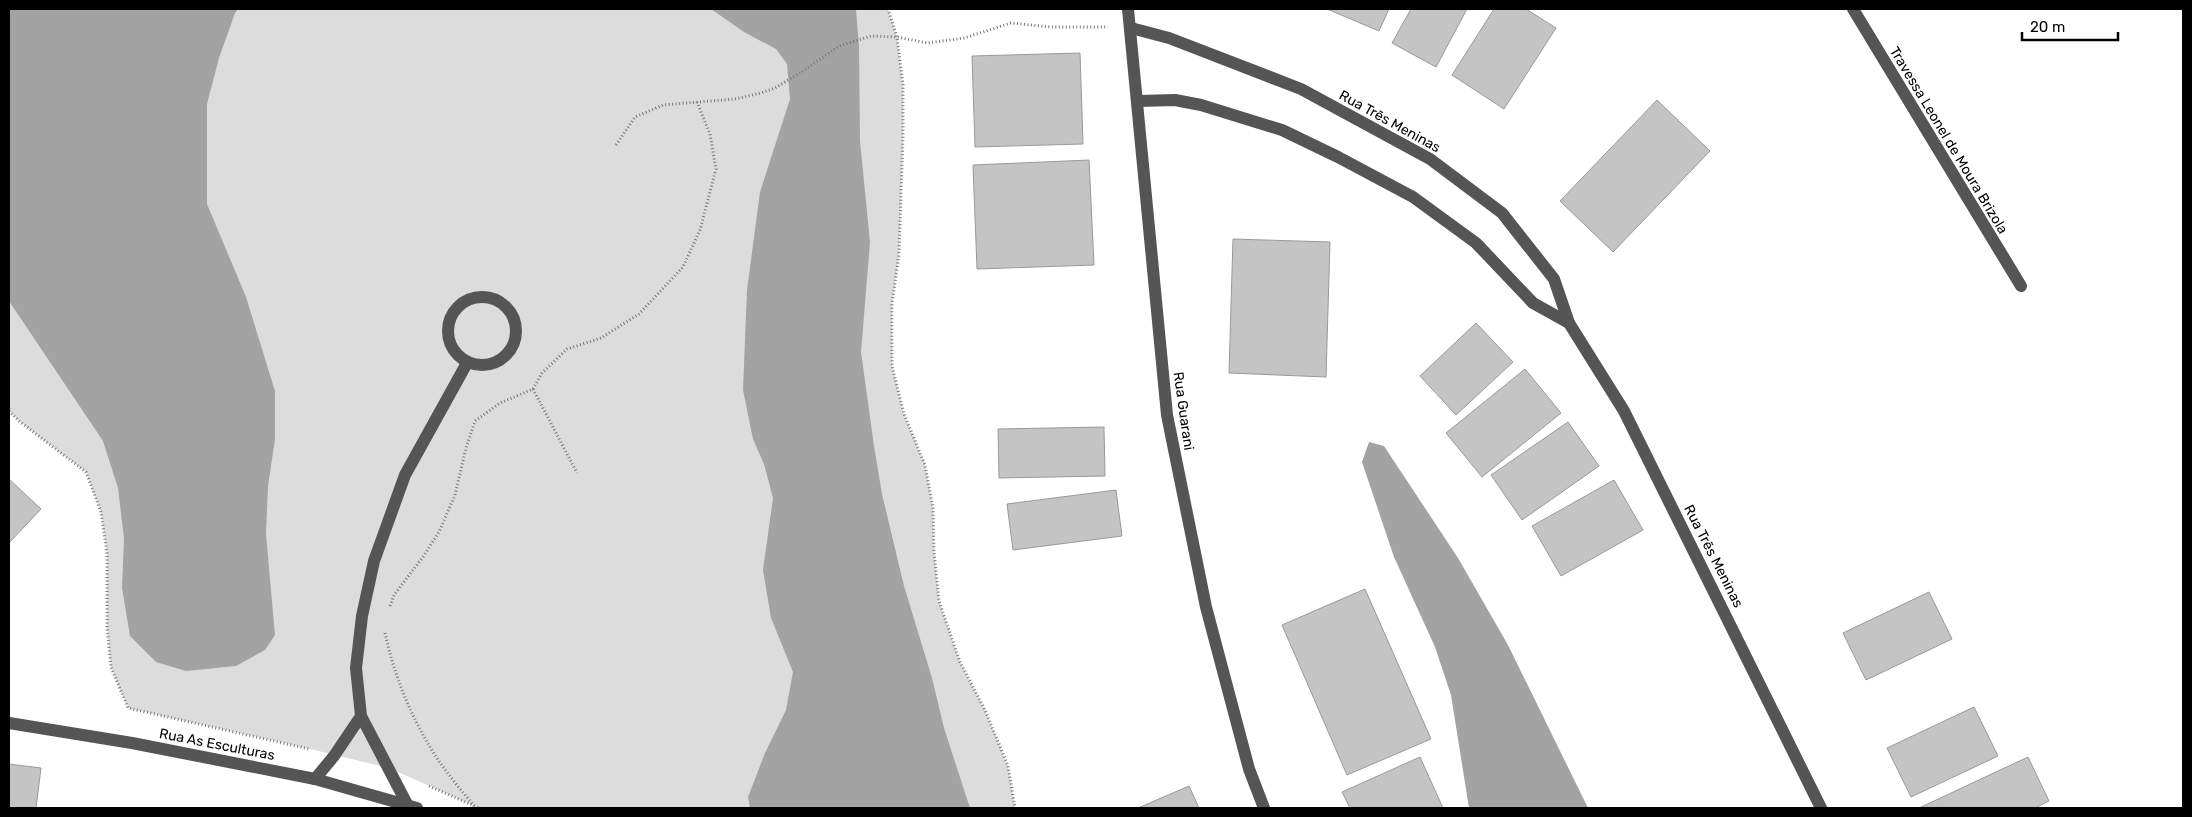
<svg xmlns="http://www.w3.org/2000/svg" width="2192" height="817" viewBox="0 0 2192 817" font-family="Rubik,sans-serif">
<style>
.green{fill:#dcdcdc}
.water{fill:#a3a3a3}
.building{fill:#c4c4c4;stroke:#999}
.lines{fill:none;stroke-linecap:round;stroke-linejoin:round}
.path{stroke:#777;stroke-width:3;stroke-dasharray:1 2.5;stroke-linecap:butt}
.minor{stroke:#555;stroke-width:12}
.labels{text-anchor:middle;stroke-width:4.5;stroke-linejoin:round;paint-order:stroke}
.street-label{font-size:14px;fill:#000;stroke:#fff}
</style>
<rect width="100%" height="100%" fill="#fff"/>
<!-- green -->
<path class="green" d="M 9,9 L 888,9 L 897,37 L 903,85 L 903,135 L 899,254 L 892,304 L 892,366 L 904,414 L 925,465 L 933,508 L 934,551 L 939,601 L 960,662 L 985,710 L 1008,766 L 1015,808 L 479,808 L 389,768 L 281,742 L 128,708 L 111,667 L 107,627 L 107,553 L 101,512 L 86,472 L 19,421 L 9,411 Z"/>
<!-- water -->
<g class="water">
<path d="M 9,9 L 238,9 L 235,13 L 219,58 L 207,104 L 207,204 L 246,297 L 275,391 L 275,439 L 268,486 L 266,534 L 275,635 L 265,650 L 236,666 L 186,671 L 156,662 L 130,636 L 122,588 L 124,538 L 118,488 L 103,441 L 9,301 Z"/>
<path d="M 711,9 L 856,9 L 859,46 L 860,141 L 870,242 L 861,352 L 874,446 L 882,494 L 904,586 L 932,678 L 944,728 L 970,808 L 750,808 L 748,797 L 765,753 L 786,710 L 793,672 L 771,618 L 763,570 L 773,498 L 764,464 L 753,439 L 743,390 L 747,290 L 760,192 L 790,99 L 787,64 L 776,49 L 744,32 Z"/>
<path d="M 1369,442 L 1384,446 L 1458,558 L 1508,645 L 1588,808 L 1469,808 L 1451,695 L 1435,647 L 1394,557 L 1362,462 Z"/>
</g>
<!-- building -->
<g class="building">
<path d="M 1327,9 L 1389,9 L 1379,31 Z"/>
<path d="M 1411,9 L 1467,9 L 1436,67 L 1392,43 Z"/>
<path d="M 1494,9 L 1526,9 L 1556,28 L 1504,109 L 1452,75 Z"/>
<path d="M 1080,53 L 1083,144 L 975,147 L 972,56 Z"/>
<path d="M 1657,100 L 1710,151 L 1613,252 L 1560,201 Z"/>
<path d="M 1089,160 L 1094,265 L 977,269 L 973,165 Z"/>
<path d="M 1233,239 L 1330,242 L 1326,377 L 1229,373 Z"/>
<path d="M 1476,323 L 1513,362 L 1456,415 L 1420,376 Z"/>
<path d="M 1525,369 L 1561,413 L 1482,477 L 1446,433 Z"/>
<path d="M 1568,422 L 1599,466 L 1522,520 L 1491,475 Z"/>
<path d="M 1104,427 L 1105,476 L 999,478 L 998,429 Z"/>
<path d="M 9,479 L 41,509 L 9,543 Z"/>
<path d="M 1614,480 L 1643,530 L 1561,576 L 1532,526 Z"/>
<path d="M 1116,490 L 1122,536 L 1013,550 L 1007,504 Z"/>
<path d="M 1365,589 L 1431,739 L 1347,775 L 1282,625 Z"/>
<path d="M 1929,592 L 1952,639 L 1866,680 L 1843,633 Z"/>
<path d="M 1974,707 L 1998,756 L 1911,797 L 1887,748 Z"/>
<path d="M 1420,757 L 1443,808 L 1350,808 L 1342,792 Z"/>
<path d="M 2028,757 L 2049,801 L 2035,808 L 1919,808 Z"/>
<path d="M 9,764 L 41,768 L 36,808 L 9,808 Z"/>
<path d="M 1189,786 L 1199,808 L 1138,808 Z"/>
</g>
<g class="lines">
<!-- path -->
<g class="path">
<path d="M 888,9 L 897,37 L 903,85 L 903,135 L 899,254 L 892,304 L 892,366 L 904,414 L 925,465 L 933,508 L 934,551 L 939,601 L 960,662 L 985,710 L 1008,766 L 1015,808"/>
<path d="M 616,145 L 635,117 L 663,105 L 735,99 L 761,93 L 775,88 L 803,71 L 839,46 L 871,36 L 897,37 L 927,43 L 964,38 L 1011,23 L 1051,27 L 1108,27"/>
<path d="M 533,389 L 577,473"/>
<path d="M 9,411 L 19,421 L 86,472 L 101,512 L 107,554 L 107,627 L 111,667 L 128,708 L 309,749"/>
<path d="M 390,606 L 394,595 L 423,557 L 439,532 L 455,495 L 466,448 L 475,421 L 500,403 L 533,389 L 542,373 L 567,349 L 601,338 L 639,314 L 683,267 L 700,230 L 716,169 L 710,134 L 697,102"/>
<path d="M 385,633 C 394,674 409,712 430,747 C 442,768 459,787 474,806"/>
<path d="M 429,786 L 479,808"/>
</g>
<!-- minor -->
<g class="minor">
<path d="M 1128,9 L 1167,415 L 1206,607 L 1249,769 L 1264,808"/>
<path d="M 1853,9 L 2021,286"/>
<path d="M 1131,28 L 1169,38 L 1301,89 L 1430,159 L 1502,213 L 1554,279 L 1569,323 L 1624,411 L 1821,808"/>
<path d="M 1138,101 L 1175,100 L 1201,105 L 1282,130 L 1338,157 L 1413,197 L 1476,243 L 1533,303 L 1569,323"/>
<circle cx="482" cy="331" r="34"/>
<path d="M 9,723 L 132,743 L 315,779 L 417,808"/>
<path d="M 315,779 L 334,756 L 361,716"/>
<path d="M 407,804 L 361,716 L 356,668 L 362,616 L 374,561 L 405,475 L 467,363"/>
</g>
</g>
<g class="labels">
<!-- street labels -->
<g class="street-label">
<text transform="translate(1390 121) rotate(29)" y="5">Rua Trẽs Meninas</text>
<text transform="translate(1949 140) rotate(59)" y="5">Travessa Leonel de Moura Brizola</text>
<text transform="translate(1184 411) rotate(82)" y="5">Rua Guarani</text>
<text transform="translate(1714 556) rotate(63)" y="5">Rua Trẽs Meninas</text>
<text transform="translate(217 744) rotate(11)" y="5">Rua As Esculturas</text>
</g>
</g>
<!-- border -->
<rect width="2192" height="817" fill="none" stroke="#000000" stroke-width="20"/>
<!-- scale -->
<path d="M2022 32v8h96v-8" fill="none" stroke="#000000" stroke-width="2.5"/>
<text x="2030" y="32" font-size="15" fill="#000000" stroke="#ffffff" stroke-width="4" paint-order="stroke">20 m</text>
</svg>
